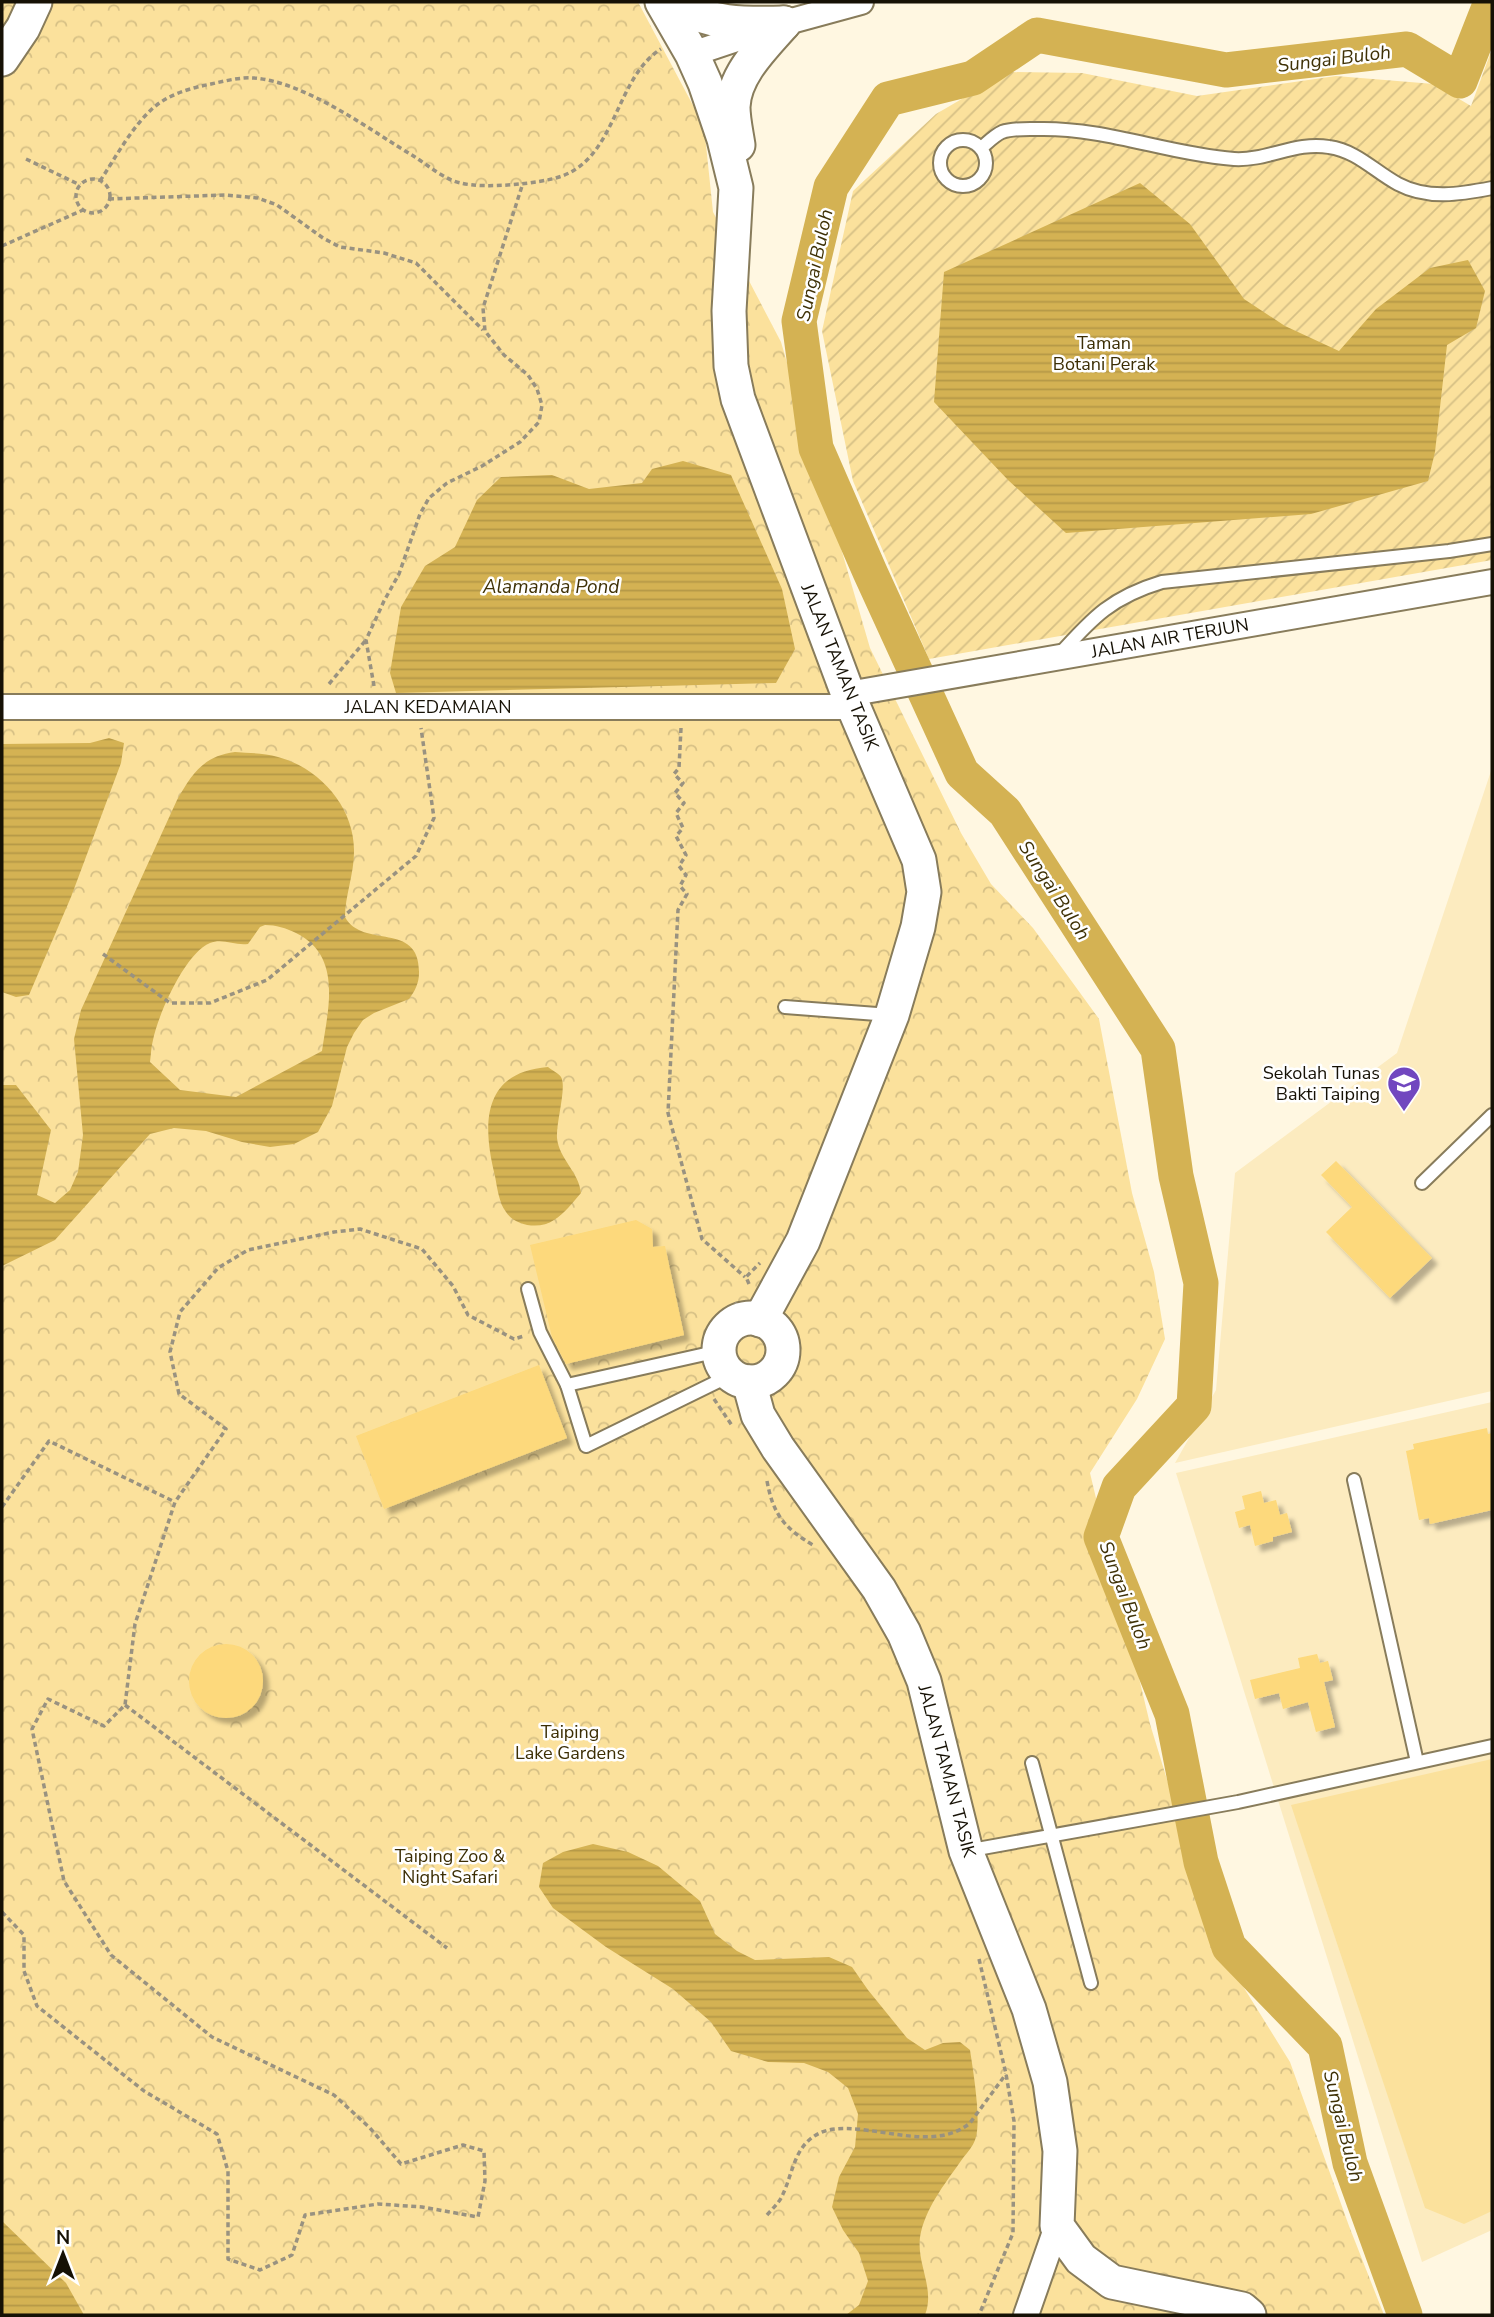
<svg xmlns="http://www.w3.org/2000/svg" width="1494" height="2317" viewBox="0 0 1494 2317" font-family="'Nunito Sans',sans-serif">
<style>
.built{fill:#fcebbf}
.park{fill:url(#park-crowns)}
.garden{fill:url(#garden-furrows)}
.pitch{fill:#fbe19c}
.water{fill:url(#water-rules);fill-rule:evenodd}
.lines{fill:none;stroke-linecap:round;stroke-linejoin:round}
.river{stroke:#d4b253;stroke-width:35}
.building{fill:#fdd97b;filter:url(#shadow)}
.lane-casing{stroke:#887c5b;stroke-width:16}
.street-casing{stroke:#887c5b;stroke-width:28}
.secondary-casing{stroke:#887c5b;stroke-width:37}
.path{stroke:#999280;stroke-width:3.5;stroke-dasharray:5 3.5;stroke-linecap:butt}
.lane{stroke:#fff;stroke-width:12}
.street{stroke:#fff;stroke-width:24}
.secondary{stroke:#fff;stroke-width:33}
.labels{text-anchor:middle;stroke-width:5;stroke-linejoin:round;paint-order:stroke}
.park-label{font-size:18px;fill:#3c2e04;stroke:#fff}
.street-label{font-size:18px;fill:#161105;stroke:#fff}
.poi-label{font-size:18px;fill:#161105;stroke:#fff;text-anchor:end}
.water-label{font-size:19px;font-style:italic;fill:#3f3106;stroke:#fff}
</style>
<defs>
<pattern id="park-crowns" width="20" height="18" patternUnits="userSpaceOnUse" patternTransform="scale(1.75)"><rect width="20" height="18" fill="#fbe19c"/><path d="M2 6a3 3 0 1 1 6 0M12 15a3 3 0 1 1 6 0" fill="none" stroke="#d6c085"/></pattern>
<pattern id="garden-furrows" width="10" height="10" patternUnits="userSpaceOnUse" patternTransform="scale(1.75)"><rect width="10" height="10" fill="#fbe19c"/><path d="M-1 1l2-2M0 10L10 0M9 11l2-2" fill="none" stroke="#d6c085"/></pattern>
<pattern id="water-rules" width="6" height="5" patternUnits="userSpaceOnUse" patternTransform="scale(1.75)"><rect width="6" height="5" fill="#d4b253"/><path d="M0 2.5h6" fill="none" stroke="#b59847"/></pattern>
<filter id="shadow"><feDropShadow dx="6" dy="6" stdDeviation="2" flood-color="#0004"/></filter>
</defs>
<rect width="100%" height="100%" fill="#fff7e1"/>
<!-- built -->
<g class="built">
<path d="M 1492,768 L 1492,1391 L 1175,1463 L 1216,1390 L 1235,1173 L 1397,1053 Z"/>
<path d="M 1492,1402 L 1492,2230 L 1422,2262 L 1176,1473 Z"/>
</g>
<!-- park -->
<path class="park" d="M 2,2 L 638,2 L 704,126 L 713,212 L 781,342 L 870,648 L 961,833 L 991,884 L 1033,928 L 1099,1019 L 1132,1193 L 1154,1272 L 1165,1339 L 1137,1399 L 1090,1473 L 1150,1724 L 1218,1946 L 1290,2062 L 1349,2226 L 1384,2315 L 2,2315 Z"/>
<!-- garden -->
<path class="garden" d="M 1492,49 L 1492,560 L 929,659 L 853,481 L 822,331 L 853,191 L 936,114 L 1008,72 L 1082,73 L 1197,96 L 1336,76 L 1434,84 L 1471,106 Z"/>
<!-- pitch -->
<path class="pitch" d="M 1492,1759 L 1492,2211 L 1464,2224 L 1425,2208 L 1291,1805 Z"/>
<!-- water -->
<g class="water">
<path d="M 1140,183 L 1190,224 L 1244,299 L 1285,326 L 1339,351 L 1376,309 L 1430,268 L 1468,260 L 1485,291 L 1476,328 L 1447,345 L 1435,452 L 1428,481 L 1311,514 L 1066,533 L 1008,480 L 934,402 L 944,272 Z"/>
<path d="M 683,461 L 731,475 L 782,589 L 795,649 L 776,683 L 396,693 L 390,673 L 401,607 L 425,566 L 455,547 L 477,500 L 501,477 L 552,475 L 589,489 L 642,483 L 652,469 Z"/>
<path d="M 109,738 L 124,743 L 121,763 L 71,897 L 29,995 L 16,997 L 2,992 L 2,744 L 90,743 Z"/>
<path d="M 235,752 C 249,753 264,753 278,757 C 320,768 355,808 354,852 C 354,874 345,896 345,917 C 363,950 420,920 419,973 C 419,983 415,991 409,999 L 374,1013 L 363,1020 L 354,1033 L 347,1047 L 332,1106 L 318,1132 L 294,1144 L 270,1147 L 242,1142 L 206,1131 L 174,1128 L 150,1134 L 55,1240 L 2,1266 L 2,1085 L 16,1085 L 51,1130 L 37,1195 L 55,1203 L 70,1190 L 78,1172 L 83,1135 L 74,1039 L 81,1010 L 177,800 C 192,774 203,756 235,752 ZM 265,925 C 276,925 286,928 296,933 C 343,956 328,1009 322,1051 L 236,1097 L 180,1090 L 150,1062 C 151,1055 151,1047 153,1040 C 158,1015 185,953 210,943 C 223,938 235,946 248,944 L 260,927 Z"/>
<path d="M 548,1067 C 552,1070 559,1074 561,1077 C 567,1087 556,1122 557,1138 C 559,1159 579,1172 581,1193 C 573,1202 564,1214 554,1220 C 540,1230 515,1226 506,1212 C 499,1203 497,1187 495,1176 C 482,1124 482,1072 548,1067 Z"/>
<path d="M 593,1844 L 628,1852 L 658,1866 L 700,1901 L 715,1934 L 737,1951 L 755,1960 L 829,1957 L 852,1967 L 868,1990 L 907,2038 L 925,2050 L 943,2043 L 960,2042 L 970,2050 C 973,2070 982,2122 975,2140 C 973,2146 967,2153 963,2158 C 947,2181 928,2204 921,2232 C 914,2261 936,2287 925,2315 L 846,2315 L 859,2305 L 868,2281 L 859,2253 L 843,2230 L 832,2207 L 839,2177 L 855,2147 L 858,2114 L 848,2088 L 828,2072 L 804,2063 L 768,2062 L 731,2051 L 711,2022 L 673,1989 L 606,1947 L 553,1908 L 539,1887 L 543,1863 L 563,1852 Z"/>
<path d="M 2,2221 L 66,2283 L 84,2315 L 2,2315 Z"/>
</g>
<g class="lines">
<!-- river -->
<path class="river" d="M 1405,2315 L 1350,2163 L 1325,2046 L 1229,1947 L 1201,1862 L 1172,1714 L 1101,1537 L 1119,1487 L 1194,1406 L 1201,1283 L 1176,1176 L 1158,1049 L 1005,812 L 962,773 L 870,572 L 816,448 L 799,321 L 831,187 L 888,99 L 973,78 L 1037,35 L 1226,70 L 1407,49 L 1460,81 L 1491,2"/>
</g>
<!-- building -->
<g class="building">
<path d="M 1336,1161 L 1432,1258 L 1390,1298 L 1326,1232 L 1352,1207 L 1321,1175 Z"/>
<path d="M 636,1220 L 652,1229 L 653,1247 L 665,1246 L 684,1335 L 566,1364 L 552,1337 L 530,1245 Z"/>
<path d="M 539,1365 L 567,1438 L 384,1509 L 356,1436 Z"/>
<path d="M 1487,1428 L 1488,1434 L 1492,1433 L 1492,1510 L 1430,1524 L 1429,1518 L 1419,1520 L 1406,1451 L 1414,1449 L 1413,1444 Z"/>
<path d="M 1261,1491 L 1264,1503 L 1276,1500 L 1280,1515 L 1287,1513 L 1292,1532 L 1273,1537 L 1273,1541 L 1255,1546 L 1250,1525 L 1239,1528 L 1235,1512 L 1245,1509 L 1242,1496 Z"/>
<circle cx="226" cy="1681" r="37"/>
<path d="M 1317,1654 L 1320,1663 L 1328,1661 L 1333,1680 L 1324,1682 L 1335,1727 L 1316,1732 L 1308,1702 L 1283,1709 L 1279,1693 L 1255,1699 L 1250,1680 L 1300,1668 L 1298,1658 Z"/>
</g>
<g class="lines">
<!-- lane casing -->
<g class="lane-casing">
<g id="lane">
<circle cx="963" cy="163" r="23"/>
<path d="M 981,148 C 987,143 995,135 1002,132 C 1013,128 1028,129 1040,129 C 1107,128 1168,154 1234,159 C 1267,161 1296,141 1329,147 C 1357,151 1374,171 1398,184 C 1428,200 1461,194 1492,188"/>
<path d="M 1059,655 C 1093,617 1112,597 1162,582 L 1449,551 L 1492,544"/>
<path d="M 785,1007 L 890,1015"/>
<path d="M 1422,1183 L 1492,1115"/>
<path d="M 528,1289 L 540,1332 L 567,1385 L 719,1351"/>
<path d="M 567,1385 L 586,1446 L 731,1375"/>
<path d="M 1354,1480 L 1417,1762"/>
<path d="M 1032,1763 L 1091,1983"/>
<path d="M 966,1851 L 1238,1802 L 1492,1746"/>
</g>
</g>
<!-- street casing -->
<g class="street-casing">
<g id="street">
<path d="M 692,54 L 784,23 L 861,2"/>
<path d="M 848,694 L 1492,582"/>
<path d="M 2,707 L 853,707"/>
<path d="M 1026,2315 L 1057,2226"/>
</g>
</g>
<!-- secondary casing -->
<g class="secondary-casing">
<g id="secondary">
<path d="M 662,2 L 692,54 L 705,83 L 724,139 L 736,188 L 729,311 L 731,366 L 738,399 L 848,694 L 919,860 L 924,892 L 918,927 L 892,1015 L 803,1241 L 760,1320"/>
<path d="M 674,2 C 707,25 746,24 784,23"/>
<path d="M 2,59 L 23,28 L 35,2"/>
<path d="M 738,145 C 736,132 733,119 733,107 C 734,74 764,46 784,23"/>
<circle cx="751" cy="1350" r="32"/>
<path d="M 749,1382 L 758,1415 L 778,1448 L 879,1589 L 904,1633 L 924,1681 L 966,1851 L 1029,2009 L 1050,2082 L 1060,2151 L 1057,2226 L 1081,2259 L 1112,2282 L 1242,2309 L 1249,2315"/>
</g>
</g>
<!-- path -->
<g class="path">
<path d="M 26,159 L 80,185"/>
<circle cx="93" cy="196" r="17"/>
<path d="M 100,181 C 116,157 131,128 153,108 C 169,94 191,88 211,84 C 225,81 240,77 254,78 C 306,82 370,130 415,157 C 429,166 445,180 461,183 C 483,189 540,184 562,176 C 617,156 615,78 661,49"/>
<path d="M 109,199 L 225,195 L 258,198 L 277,205 L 323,238 L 340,247 L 384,253 L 416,263 L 483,330"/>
<path d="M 2,246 L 83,210"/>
<path d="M 329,684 L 366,640"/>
<path d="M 374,686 L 366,640 L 384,601 L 399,574 L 420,514 L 429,498 L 447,483 L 482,466 L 520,442 L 539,422 L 542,405 L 537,389 L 528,375 L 504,355 L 485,331 L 483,308 L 523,183"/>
<path d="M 681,728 L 679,768 L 674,774 L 683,783 L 675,793 L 684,803 L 676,813 L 683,828 L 676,836 L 686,855 L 679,866 L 686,875 L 680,886 L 687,894 L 678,910 L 668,1113 L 702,1239 L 745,1277"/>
<path d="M 103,954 L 170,1003 L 210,1003 L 267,980 L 416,856 L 434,818 L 421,728"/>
<path d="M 749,1284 L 746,1277 L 760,1263"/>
<path d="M 708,1337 L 737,1303"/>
<path d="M 714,1399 L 733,1427"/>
<path d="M 767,1481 C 773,1514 784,1528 813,1545"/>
<path d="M 2,1507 L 49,1441 L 175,1502"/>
<path d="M 125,1705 L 447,1948"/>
<path d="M 2,1912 L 24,1935 L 24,1971 L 37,2006 L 144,2091 L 217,2134 L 228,2171 L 228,2259 L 260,2270 L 292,2255 L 305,2215 L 378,2204 L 422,2207 L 478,2217 L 485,2181 L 484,2151 L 463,2145 L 401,2164 L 370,2128 L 334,2095 L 212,2037 L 111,1955 L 64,1881 L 32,1729 L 48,1699 L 104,1726 L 125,1705 L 135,1624 L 175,1502 L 226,1429 L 179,1394 L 170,1352 L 180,1312 L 218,1268 L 248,1250 L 334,1232 L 360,1229 L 422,1249 L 453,1286 L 468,1315 L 514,1339 L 524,1336"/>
<path d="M 979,1959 L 1006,2074 L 1014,2121 L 1013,2233 L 979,2315"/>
<path d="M 767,2215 C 773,2208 780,2202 783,2194 C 792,2175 794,2150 813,2137 C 849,2110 927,2159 970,2123 L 1006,2074"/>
</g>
<!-- lane -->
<use href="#lane" class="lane"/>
<!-- street -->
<use href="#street" class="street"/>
<!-- secondary -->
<use href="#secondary" class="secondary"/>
</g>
<!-- icons -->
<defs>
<g id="school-pin" transform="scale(1.75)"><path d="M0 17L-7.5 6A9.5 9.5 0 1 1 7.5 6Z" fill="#7147bf" stroke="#fff"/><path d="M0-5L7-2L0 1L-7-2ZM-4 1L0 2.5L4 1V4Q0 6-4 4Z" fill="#fff"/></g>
</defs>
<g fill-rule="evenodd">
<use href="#school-pin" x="1404" y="1083"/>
</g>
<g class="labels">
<!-- park labels -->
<g class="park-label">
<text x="1104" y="349">Taman<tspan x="1104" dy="21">Botani Perak</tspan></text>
<text x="570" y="1738">Taiping<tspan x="570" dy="21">Lake Gardens</tspan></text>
<text x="450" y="1862">Taiping Zoo &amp;<tspan x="450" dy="21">Night Safari</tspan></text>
</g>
<!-- street labels -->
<g class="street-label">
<text transform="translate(1170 638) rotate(-10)" y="6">JALAN AIR TERJUN</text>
<text transform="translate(840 667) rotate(68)" y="6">JALAN TAMAN TASIK</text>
<text x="428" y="713">JALAN KEDAMAIAN</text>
<text transform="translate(947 1771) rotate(75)" y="6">JALAN TAMAN TASIK</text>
</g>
<!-- poi labels -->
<g class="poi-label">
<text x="1380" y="1079">Sekolah Tunas<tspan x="1380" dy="21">Bakti Taiping</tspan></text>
</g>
<!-- water labels -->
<g class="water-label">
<text transform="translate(1334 58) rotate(-7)" y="7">Sungai Buloh</text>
<text transform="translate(814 265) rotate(-78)" y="7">Sungai Buloh</text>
<text x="551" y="593">Alamanda Pond</text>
<text transform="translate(1055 890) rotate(57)" y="7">Sungai Buloh</text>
<text transform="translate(1126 1595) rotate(69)" y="7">Sungai Buloh</text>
<text transform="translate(1344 2126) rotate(76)" y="7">Sungai Buloh</text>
</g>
</g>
<!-- border -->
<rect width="1494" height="2317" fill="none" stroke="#161105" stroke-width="7"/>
<!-- north arrow -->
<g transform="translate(63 2254)" stroke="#ffffff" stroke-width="5" paint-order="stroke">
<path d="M0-5L12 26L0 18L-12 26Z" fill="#161105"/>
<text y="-10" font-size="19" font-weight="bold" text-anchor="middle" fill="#161105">N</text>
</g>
</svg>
